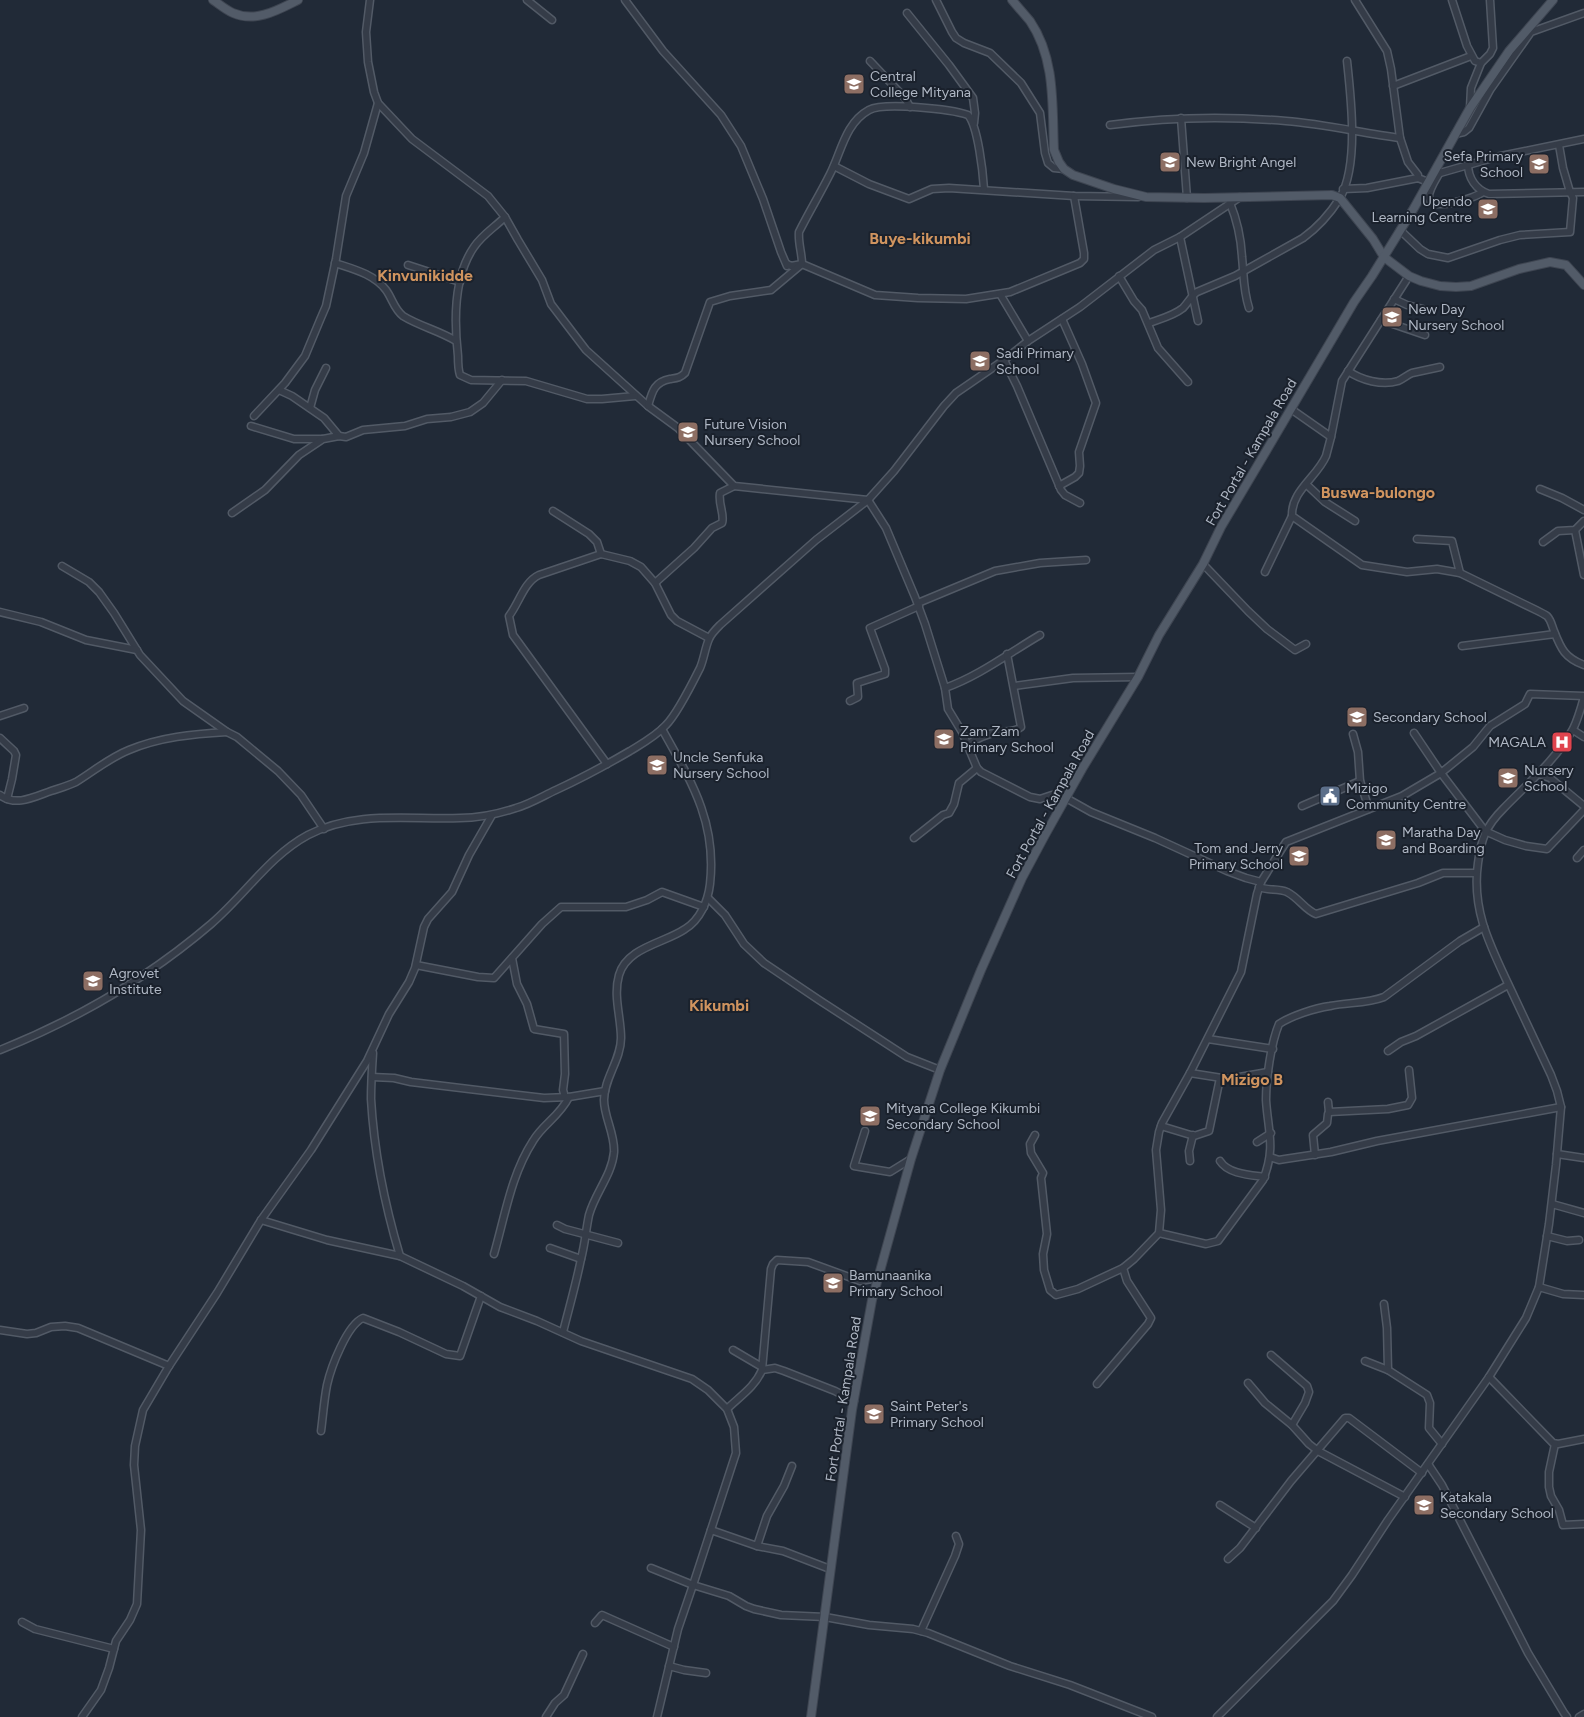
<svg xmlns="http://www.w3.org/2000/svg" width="1584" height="1717" viewBox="0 0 1584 1717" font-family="Figtree,sans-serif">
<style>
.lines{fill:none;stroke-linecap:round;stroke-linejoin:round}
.minor-casing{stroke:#525a66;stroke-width:9}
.major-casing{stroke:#3e4551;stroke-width:10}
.minor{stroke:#353c48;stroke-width:6}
.major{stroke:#525b68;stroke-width:8}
.labels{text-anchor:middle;stroke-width:4;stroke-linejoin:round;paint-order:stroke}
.poi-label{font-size:14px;fill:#afb7c4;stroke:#1a212c;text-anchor:start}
.street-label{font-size:14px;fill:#afb7c4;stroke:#1a212c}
.quarter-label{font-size:16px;font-weight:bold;fill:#d0945f;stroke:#1a212c}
</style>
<rect width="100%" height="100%" fill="#212a37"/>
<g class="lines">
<!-- minor casing -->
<g class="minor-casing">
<g id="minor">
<path d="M 370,0 L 366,32 L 368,62 L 374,92 L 378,103 L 412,139 L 488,196 L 505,217 L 518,240 L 542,280 L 551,304 L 586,350 L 648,406 L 678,428 L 734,486 L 868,500 L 886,528 L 915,597 L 925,624 L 945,688 L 948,709 L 962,732 L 977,768 L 981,772 L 1030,797 L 1040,799 L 1052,795 L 1066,798 L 1091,812 L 1155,838 L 1227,871 L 1246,878 L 1261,882 L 1286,842 L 1402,796 L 1441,773 L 1485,831 L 1505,840 L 1526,846 L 1547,849 L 1584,810"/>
<path d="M 527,0 L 552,20"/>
<path d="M 625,0 L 663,51 L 721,115 L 741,146 L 763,199 L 781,252 L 787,266"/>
<path d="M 936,0 L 952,32 L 956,38 L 964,43 L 990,53 L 1021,83 L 1040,113 L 1045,153 L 1048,163 L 1054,168 L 1064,169"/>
<path d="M 1355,0 L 1387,51 L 1391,69 L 1400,138 L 1408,162 L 1418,175 L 1418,178"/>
<path d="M 1452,0 L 1467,46 L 1475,61 L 1481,63 L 1471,88 L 1470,108"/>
<path d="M 907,13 L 949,65 L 973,98 L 975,113 L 974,123"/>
<path d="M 870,61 L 905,98 L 910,107"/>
<path d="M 1481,63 L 1490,54 L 1493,48 L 1490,0"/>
<path d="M 1393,86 L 1471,56"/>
<path d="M 1181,118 L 1187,198"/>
<path d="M 1110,125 C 1168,117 1228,116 1286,121 C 1324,124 1362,133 1400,138"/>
<path d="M 1455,134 L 1464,132 L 1469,128 L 1490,90 L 1531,32 L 1584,13"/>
<path d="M 1468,164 C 1468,178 1476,190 1489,194 L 1584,192"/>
<path d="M 834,166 L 869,184 L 909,199 L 932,189 L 949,188 L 1074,196 L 1138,197"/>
<path d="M 1440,172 C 1436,179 1428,191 1429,198 C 1432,212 1475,198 1483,192"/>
<path d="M 1433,175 L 1496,157 L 1584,139"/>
<path d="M 1343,189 L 1367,188 L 1418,178 L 1428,182"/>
<path d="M 1230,203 C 1237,220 1241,239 1242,257 C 1244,276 1243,289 1249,308"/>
<path d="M 505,217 C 495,227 482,235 474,247 C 453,277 454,321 458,356 C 458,363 458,369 460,375 L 471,380 L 526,381 L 587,399 L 602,399 L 635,396"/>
<path d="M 1400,230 L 1420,249 L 1428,254 L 1448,258 L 1500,240 L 1520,235 L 1570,232 L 1573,198 L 1570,192 L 1563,168 L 1559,145"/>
<path d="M 1180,237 L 1198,321"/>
<path d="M 335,263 C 353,269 374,274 386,290 C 392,298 394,309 403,316 C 419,326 440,331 456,341"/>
<path d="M 787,264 L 791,266 L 802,264 L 875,295 L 918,298 L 966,299 L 1010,292 L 1080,263 L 1084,259 L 1084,253 L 1074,196"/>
<path d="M 408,265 L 460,282"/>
<path d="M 1119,276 L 1134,301 L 1142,310 L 1158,348 L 1188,382"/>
<path d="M 1409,276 L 1342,381 L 1331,437 L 1326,456 C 1317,477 1291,491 1292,516 L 1362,565 L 1407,572 L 1437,569 L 1460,573 L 1536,610 C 1540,612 1544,614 1547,616 C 1551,620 1552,626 1554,631 C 1561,649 1565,658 1584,665"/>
<path d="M 1000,294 L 1028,341"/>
<path d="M 1394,299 L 1407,305 L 1423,309"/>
<path d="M 1381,320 L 1425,335"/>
<path d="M 1149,323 C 1160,319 1173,316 1183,308 C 1188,303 1191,296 1197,292 L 1235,276 L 1303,238 C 1317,228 1331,212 1340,198 C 1359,165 1351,98 1347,61"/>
<path d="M 1004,360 L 1017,386 L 1061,490 L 1065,495 L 1080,503"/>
<path d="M 1348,371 C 1361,380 1382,386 1398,381 C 1403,379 1407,375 1412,373 C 1421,371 1431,369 1440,367"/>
<path d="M 279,390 L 292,396 L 324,418 L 339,436"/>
<path d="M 648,406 C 652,392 654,382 670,379 C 677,378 680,378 685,373 L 710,302 L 730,296 L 771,290 L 802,264 C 802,253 798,243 799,232 C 809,212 820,194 830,174 C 841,153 845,123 869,110 C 884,102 951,109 968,115 C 978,126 983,173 984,189"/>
<path d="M 310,408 L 315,390 L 326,368"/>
<path d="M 1291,409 L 1331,437"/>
<path d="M 254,416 L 285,383 L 305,356 L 320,320 L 326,306 L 336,259 L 346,196 L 364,153 L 378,103"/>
<path d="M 251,426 L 294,439 L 322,439"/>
<path d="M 1306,484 L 1325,502 L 1355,521"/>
<path d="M 1059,486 L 1075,477 L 1079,473 L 1080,466 L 1079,452 L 1096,403 L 1082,364 L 1062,319"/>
<path d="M 1540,489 L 1562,498 L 1584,510"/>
<path d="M 553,511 L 589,534 L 597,542 L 601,554"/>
<path d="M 232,513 L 265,490 L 299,455 L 323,439 L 339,436 L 346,437 L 363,430 L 405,426 L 427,419 L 451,417 L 470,412 L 483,403 L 502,380"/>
<path d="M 1575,530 L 1584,575"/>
<path d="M 1417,539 L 1452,541 L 1460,573"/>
<path d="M 1543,542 L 1558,531 L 1575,530 L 1584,521"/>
<path d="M 1203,564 L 1248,611 L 1267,629 L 1295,650 L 1306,644"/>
<path d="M 62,566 L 89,582 L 99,592 L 114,613 L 140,655 L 183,701 L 227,732 L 237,737 L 278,771 L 301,795 L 324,829"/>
<path d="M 1265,572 L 1292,516"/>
<path d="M 655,583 L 694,548 L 712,528 L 722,523 C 725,515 718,504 720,493 L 734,486"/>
<path d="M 918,603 L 995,571 L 1040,563 L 1086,560"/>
<path d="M 0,612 L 41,622 L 86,640 L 137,650"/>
<path d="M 1462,646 L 1555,634"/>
<path d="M 1014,686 L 1073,678 L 1138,677"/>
<path d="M 945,688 C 979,676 1009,653 1040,635"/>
<path d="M 850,701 L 858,697 L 857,683 L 885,674 L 885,669 L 870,628 L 919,606"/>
<path d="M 0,716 L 24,708"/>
<path d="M 1573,730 L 1584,737"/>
<path d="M 1414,733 L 1441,773 L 1473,747 L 1490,726 L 1525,704 L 1530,694 L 1584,696"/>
<path d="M 1353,734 L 1358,752 L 1360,781 L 1369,809"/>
<path d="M 0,738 L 14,751 L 16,755 L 12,779 L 7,799"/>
<path d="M 967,745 C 976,739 987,734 998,732 C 1006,731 1015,732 1021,727 L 1007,654"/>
<path d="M 607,764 L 513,635 L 509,616 C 519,603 524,582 539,575 L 601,554 L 630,561 L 641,567 L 655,583 L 671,615 L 677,621 L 709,638"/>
<path d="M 1538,774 L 1550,778 L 1584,806"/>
<path d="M 0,795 C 16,807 34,797 51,791 C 60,788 68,786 76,782 C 94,771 109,758 129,750 C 160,737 193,734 227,732"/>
<path d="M 1302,806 L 1360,781"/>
<path d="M 914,838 L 943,815 L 949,813 L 954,804 L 959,783 L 977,768"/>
<path d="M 1577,858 L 1584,850"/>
<path d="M 1259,887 C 1268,891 1278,888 1287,892 C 1299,898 1305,910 1316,914 L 1418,883 L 1443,873 L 1476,873"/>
<path d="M 708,898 L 725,915 L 744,944 L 764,963 L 819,1000 L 907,1057 L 940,1070"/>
<path d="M 512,958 L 517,984 L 527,1004 L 534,1029 L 564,1034 L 565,1074 L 563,1090 L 565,1097"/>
<path d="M 416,965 L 478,977 L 494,978 L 542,924 L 561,907 L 626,907 L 647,900 L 662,892 L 704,907"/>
<path d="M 1208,1039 L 1273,1049"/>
<path d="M 0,1050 C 75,1020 149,977 211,924 C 245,895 269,856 308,835 C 356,810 409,820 460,818 C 479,818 498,814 516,808 C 530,804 543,796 556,790 C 582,778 606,765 630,751 C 643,743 656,736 666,725 C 676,715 693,682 700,668 C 704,659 705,648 709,639 C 711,634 716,629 720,625 L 816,540 L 868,500 L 894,471 L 944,406 L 956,393 L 1004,360 L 1028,341 L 1080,307 L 1154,250 L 1180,237 L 1240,197"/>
<path d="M 1388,1051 L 1401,1042 L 1416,1036 L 1508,985"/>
<path d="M 373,1053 C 372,1068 371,1084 371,1099 C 374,1151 385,1206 400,1256"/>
<path d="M 1190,1073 L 1228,1079 L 1268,1072"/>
<path d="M 372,1077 L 394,1078 L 411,1082 L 544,1098 L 569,1097 L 605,1091"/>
<path d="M 1328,1102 L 1329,1112 L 1388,1109 L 1408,1105 L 1412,1098 L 1409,1070"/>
<path d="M 1161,1126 L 1194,1136 L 1209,1131 L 1220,1078"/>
<path d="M 865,1131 L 854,1166 L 890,1172 L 911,1159"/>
<path d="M 1035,1135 L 1030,1144 L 1031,1153 L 1043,1173 L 1041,1178 L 1047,1234 L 1043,1254 L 1044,1270 L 1050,1290 L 1056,1295 L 1078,1289 L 1123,1268 L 1134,1259 L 1159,1233 L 1161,1210 L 1156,1150 L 1159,1132 L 1162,1123 L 1190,1073 L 1241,972 L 1257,894 L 1261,882"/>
<path d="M 1257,1142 L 1271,1133"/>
<path d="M 1557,1154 L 1584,1158"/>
<path d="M 1315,1155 L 1313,1135 L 1327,1123 L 1328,1114 L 1329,1112"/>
<path d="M 1270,1157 L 1279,1160 L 1285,1159 L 1331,1152 L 1377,1141 L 1561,1107"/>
<path d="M 1190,1161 L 1189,1151 L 1193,1135"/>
<path d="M 1220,1161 C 1228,1174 1250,1175 1265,1177"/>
<path d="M 1552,1204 L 1584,1213"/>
<path d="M 261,1220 L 327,1240 L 400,1256 L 463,1286 L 500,1307 L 537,1321 L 581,1341 L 692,1379 L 708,1390 L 727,1409 L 734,1427 L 736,1453 L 693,1585 L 729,1596 L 746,1606 L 754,1609 L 781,1615 L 825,1617 L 869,1625 L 913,1629 L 928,1633 L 1010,1666 L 1070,1685 L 1152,1717"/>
<path d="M 557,1225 L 565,1229 L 618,1243"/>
<path d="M 1159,1233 L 1206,1244 L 1218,1241 L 1263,1180 C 1276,1148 1268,1131 1266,1100 C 1266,1079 1271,1043 1279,1024 C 1291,1016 1315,1008 1330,1006 C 1348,1002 1366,1004 1384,997 L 1460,941 L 1484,927"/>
<path d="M 1547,1236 L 1567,1241 L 1579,1240"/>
<path d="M 550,1248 L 581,1259"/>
<path d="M 494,1254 C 505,1216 511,1175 533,1141 C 543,1124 559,1117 569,1097"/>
<path d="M 1539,1287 L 1563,1294 L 1584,1295"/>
<path d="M 1384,1304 L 1387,1328 L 1388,1370"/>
<path d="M 0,1330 L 27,1334 L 36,1333 L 51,1327 L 65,1326 L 78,1328 L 169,1366"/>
<path d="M 563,1332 C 569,1308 576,1284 581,1259 C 585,1244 586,1229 589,1215 C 595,1193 612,1175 614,1152 C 615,1134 604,1117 604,1100 C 604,1078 621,1060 621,1038 C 621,1017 613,996 619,975 C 627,947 665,943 685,929 C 700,920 708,901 710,884 C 717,822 691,781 662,729"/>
<path d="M 733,1350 L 762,1367"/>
<path d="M 1271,1355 L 1307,1386 L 1309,1392 L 1305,1403 L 1292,1425"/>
<path d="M 1365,1361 L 1388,1370 L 1427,1395 L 1430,1403 L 1429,1428 L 1442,1444"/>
<path d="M 762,1370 L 775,1368 L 784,1371 L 835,1391 L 854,1401"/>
<path d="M 1489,1377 L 1553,1443 L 1558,1444 L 1584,1439"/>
<path d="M 1248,1383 L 1265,1403 L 1292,1425 L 1309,1444 L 1318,1451 L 1405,1497"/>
<path d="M 1097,1384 L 1148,1324 L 1151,1318 L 1127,1281 L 1123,1268"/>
<path d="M 727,1409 C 739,1397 755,1387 762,1370 L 771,1269 L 773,1264 L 777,1260 L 808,1262 L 860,1281 L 878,1278"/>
<path d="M 321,1431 C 323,1416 324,1400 327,1385 C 331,1367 347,1325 363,1318 L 399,1332 L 446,1354 L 460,1356 L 481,1296"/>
<path d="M 1555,1444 L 1549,1472 L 1549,1487 L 1551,1496 L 1559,1510 L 1563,1525 L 1584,1524"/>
<path d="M 1428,1464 L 1442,1485 L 1528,1653 L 1564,1713 L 1567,1717"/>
<path d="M 1220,1505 L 1256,1528"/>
<path d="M 711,1530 L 757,1546 L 783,1551 L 830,1569"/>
<path d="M 757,1546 L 767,1516 L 784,1486 L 792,1466"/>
<path d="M 1228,1559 L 1240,1548 L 1291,1481 L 1345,1418 L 1349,1418 L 1422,1473"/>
<path d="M 651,1568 L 693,1585 L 678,1629 L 657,1717"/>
<path d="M 22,1622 L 35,1629 L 114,1649"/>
<path d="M 595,1623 L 602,1615 L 674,1647"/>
<path d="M 921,1631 L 955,1556 L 959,1544 L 956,1536"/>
<path d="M 669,1666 L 684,1670 L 706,1673"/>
<path d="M 82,1717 L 101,1690 L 109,1668 L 116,1641 L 130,1620 L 137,1604 L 141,1530 L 134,1465 L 135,1446 L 143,1410 L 169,1366 L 217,1293 L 261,1220 L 311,1150 L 367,1061 L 389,1014 L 409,982 L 415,968 L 424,927 L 428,919 L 452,892 L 469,855 L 492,815"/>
<path d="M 546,1717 L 555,1703 L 564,1695 L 583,1654"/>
<path d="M 1217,1717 L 1333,1601 L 1352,1575 L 1388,1520 L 1489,1377 L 1526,1318 L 1539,1287 L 1549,1224 L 1556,1165 L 1561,1107 L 1557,1091 L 1551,1075 C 1538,1047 1525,1020 1512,992 C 1492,949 1471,912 1478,863 C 1481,839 1486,826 1503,809 C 1527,784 1556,760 1573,729 C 1578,719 1581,708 1584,697"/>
<path d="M 1579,1717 L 1584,1714"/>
</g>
</g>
<!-- major casing -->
<g class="major-casing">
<g id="major">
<path d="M 213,0 C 219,4 226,10 233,13 C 256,23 278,10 298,0"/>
<path d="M 1012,0 C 1018,7 1024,14 1030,21 C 1056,59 1052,107 1054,150 L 1059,162 L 1064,169 L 1073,175 L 1114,189 L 1146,197 L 1204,198 L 1332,195 L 1340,198 L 1373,239 L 1384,257 L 1409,276 L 1421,281 L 1440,286 L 1456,287 L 1471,286 L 1519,269 L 1550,262 L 1566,265 L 1584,285"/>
<path d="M 811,1717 L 852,1410 L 872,1300 L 911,1159 L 940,1070 L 981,970 L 1022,878 L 1045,835 L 1082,769 L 1138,677 L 1159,635 L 1203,564 L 1221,527 L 1262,458 L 1354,302 L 1372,276 L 1414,208 L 1470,108 L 1509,51 L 1553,0"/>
</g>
</g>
<!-- minor -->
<use href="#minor" class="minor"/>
<!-- major -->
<use href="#major" class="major"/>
</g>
<!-- icons -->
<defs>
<g id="school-square" transform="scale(1.125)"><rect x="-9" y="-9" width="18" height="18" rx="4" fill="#8d6e63" stroke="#1a212c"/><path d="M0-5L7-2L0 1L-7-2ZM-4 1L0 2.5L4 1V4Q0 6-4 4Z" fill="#fff"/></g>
<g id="hospital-square" transform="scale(1.125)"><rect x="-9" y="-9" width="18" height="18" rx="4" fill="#e0444e" stroke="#1a212c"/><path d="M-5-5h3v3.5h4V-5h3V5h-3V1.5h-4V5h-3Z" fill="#fff"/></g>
<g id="civic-square" transform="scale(1.125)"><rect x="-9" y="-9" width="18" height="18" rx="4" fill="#5c6f8a" stroke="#1a212c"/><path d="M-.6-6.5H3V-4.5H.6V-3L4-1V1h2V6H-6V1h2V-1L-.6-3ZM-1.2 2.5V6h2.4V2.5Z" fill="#fff"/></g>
</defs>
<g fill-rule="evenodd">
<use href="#school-square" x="854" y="84"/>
<use href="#school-square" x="1170" y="162"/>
<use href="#school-square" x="1539" y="164"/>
<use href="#school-square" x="1488" y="209"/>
<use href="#school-square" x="1392" y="317"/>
<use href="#school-square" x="980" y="361"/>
<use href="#school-square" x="688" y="432"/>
<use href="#school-square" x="1357" y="717"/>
<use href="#school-square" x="944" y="739"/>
<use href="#hospital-square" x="1562" y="742"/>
<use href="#school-square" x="657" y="765"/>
<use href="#school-square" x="1508" y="778"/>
<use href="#civic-square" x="1330" y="796"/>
<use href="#school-square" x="1386" y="840"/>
<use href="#school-square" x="1299" y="856"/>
<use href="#school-square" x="93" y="981"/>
<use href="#school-square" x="870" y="1116"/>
<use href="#school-square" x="833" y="1283"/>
<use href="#school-square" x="874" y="1414"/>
<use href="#school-square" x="1424" y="1505"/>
</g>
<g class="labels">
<!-- poi labels -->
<g class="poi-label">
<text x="870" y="81">Central<tspan x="870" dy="16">College Mityana</tspan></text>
<text x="1523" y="161" text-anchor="end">Sefa Primary<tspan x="1523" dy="16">School</tspan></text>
<text x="1186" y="167">New Bright Angel</text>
<text x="1472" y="206" text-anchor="end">Upendo<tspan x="1472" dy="16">Learning Centre</tspan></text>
<text x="1408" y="314">New Day<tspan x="1408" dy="16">Nursery School</tspan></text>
<text x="996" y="358">Sadi Primary<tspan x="996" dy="16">School</tspan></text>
<text x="704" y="429">Future Vision<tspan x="704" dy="16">Nursery School</tspan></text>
<text x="1373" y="722">Secondary School</text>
<text x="960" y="736">Zam Zam<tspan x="960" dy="16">Primary School</tspan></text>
<text x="1546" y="747" text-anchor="end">MAGALA</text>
<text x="673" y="762">Uncle Senfuka<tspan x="673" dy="16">Nursery School</tspan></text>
<text x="1524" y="775">Nursery<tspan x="1524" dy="16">School</tspan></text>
<text x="1346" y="793">Mizigo<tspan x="1346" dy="16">Community Centre</tspan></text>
<text x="1402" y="837">Maratha Day<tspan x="1402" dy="16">and Boarding</tspan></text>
<text x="1283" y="853" text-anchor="end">Tom and Jerry<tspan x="1283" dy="16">Primary School</tspan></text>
<text x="109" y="978">Agrovet<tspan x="109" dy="16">Institute</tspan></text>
<text x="886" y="1113">Mityana College Kikumbi<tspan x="886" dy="16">Secondary School</tspan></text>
<text x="849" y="1280">Bamunaanika<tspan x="849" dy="16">Primary School</tspan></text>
<text x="890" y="1411">Saint Peter's<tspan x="890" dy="16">Primary School</tspan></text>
<text x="1440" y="1502">Katakala<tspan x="1440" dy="16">Secondary School</tspan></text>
</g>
<!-- street labels -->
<g class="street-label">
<text transform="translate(1251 452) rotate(-60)" y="5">Fort Portal - Kampala Road</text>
<text transform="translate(1050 804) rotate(-61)" y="5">Fort Portal - Kampala Road</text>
<text transform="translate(843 1399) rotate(-81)" y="5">Fort Portal - Kampala Road</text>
</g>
<!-- quarter labels -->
<g class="quarter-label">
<text x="920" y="244">Buye-kikumbi</text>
<text x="425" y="281">Kinvunikidde</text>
<text x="1378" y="498">Buswa-bulongo</text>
<text x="719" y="1011">Kikumbi</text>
<text x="1252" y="1085">Mizigo B</text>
</g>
</g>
</svg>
